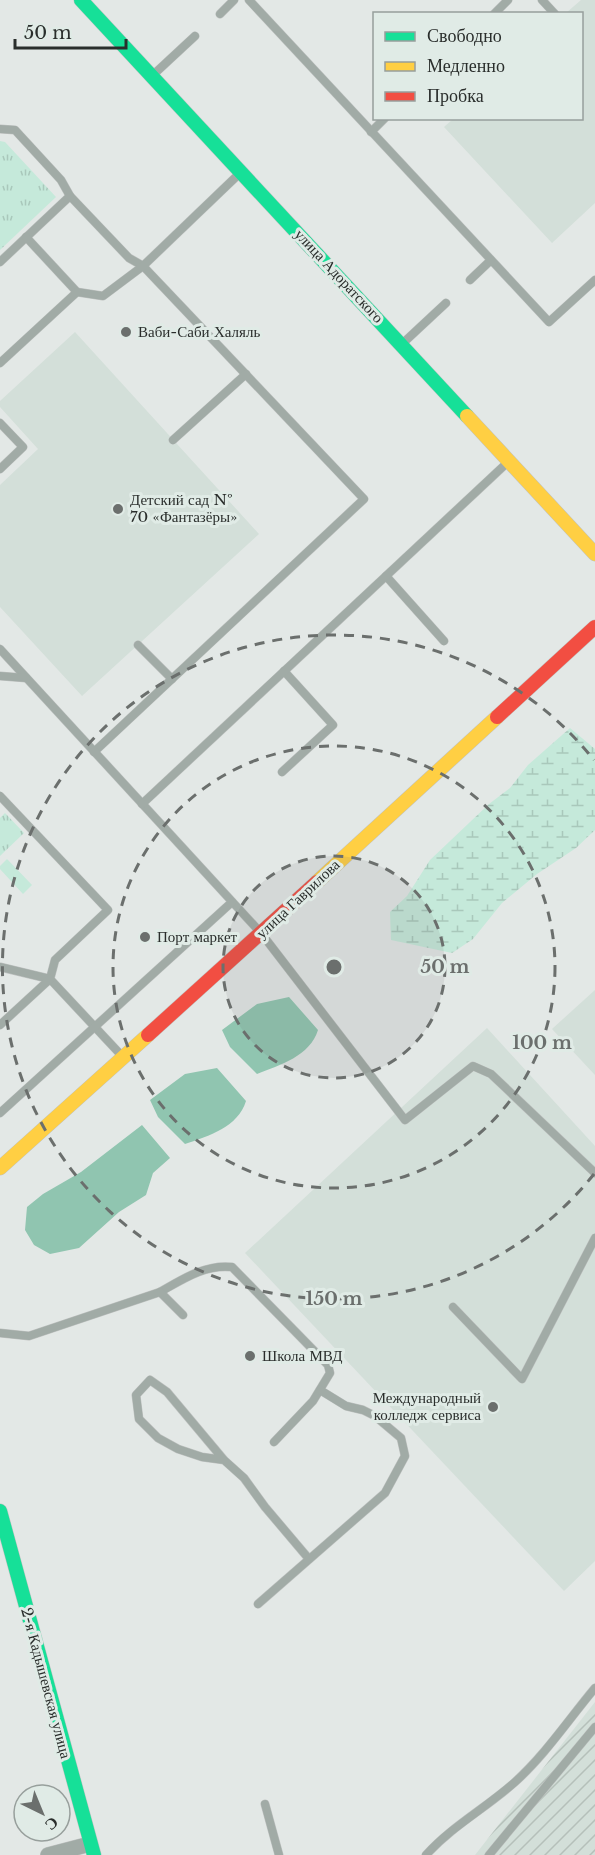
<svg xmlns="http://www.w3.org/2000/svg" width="595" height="1855" viewBox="0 0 595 1855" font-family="'Libre Baskerville',serif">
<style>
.built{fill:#d3dfd9}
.industrial{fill:url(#industrial-furrows)}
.grass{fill:url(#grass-tufts)}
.wetland{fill:url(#wetland-marsh)}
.pitch{fill:#c5e9da}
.water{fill:#90c5b0}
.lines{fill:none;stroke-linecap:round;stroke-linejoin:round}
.lane-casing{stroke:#bfc2c1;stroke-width:9}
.street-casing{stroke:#bfc2c1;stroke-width:16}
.fast-casing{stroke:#bfc2c1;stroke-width:15}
.slow-casing{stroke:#bfc2c1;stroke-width:15}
.jam-casing{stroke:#bfc2c1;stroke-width:15}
.lane{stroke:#a1aba6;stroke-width:8}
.street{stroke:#a1aba6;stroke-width:15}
.fast{stroke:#16e098;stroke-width:14}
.slow{stroke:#ffcf43;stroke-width:14}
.jam{stroke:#f24e42;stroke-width:14}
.ring{fill:none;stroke:#6b6f6d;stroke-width:3;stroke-dasharray:10 8}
.poi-dot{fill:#6b6f6d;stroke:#e0ebe6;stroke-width:2}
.labels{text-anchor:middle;stroke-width:6;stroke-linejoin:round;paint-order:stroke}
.street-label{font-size:15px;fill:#2a2e2c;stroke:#e0ebe6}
.poi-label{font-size:15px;fill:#2a2e2c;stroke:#e0ebe6;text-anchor:start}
.centre{fill:#6b6f6d;stroke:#e0ebe6;stroke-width:3}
.ring-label{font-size:18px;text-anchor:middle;font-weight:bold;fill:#6b6f6d;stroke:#e0ebe6;stroke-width:6;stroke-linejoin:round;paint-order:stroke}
</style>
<defs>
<pattern id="industrial-furrows" width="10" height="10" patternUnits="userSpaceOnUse" patternTransform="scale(1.5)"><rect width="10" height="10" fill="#d3dfd9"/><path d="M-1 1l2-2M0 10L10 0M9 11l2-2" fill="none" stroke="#b5c0ba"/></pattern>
<pattern id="grass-tufts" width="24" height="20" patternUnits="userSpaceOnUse" patternTransform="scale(1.5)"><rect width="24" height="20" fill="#c5e9da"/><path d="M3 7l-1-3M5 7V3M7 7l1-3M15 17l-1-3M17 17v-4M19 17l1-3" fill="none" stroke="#a9c8bb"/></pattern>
<pattern id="wetland-marsh" width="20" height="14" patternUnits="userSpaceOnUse" patternTransform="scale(1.5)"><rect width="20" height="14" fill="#c5e9da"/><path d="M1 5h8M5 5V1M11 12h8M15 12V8" fill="none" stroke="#a9c8bb"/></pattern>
</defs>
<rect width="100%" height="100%" fill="#e3e8e6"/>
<!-- built -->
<g class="built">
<path d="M 581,0 L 595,0 L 595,203 L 552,243 L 444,127 L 453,119 L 582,118 L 582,14 L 566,13 Z"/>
<path d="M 75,332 L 259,534 L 82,696 L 0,607 L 0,485 L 38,449 L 0,407 L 0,401 Z"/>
<path d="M 595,990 L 595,1075 L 552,1029 Z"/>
<path d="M 487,1028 L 595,1146 L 595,1561 L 564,1591 L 245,1253 Z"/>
</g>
<!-- industrial -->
<path class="industrial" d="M 595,1702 L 595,1855 L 475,1855 Z"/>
<!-- grass -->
<g class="grass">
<path d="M 0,141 L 5,142 L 56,197 L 0,250 Z"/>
<path d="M 5,813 L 24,833 L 0,856 L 0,818 Z"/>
</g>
<!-- wetland -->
<path class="wetland" d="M 570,728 L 595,749 L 595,830 L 576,848 L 537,874 L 502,903 L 473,939 L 452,953 L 391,940 L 390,912 L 407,896 L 430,860 L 489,804 L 510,788 L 528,765 Z"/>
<!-- pitch -->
<path class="pitch" d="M 7,859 L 32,885 L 23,894 L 0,869 L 0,866 Z"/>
<!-- water -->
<g class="water">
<path d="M 289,997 L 318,1030 C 310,1056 280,1065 257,1074 L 230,1047 L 222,1030 L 257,1004 Z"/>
<path d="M 217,1068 L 246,1101 C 238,1127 209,1136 185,1144 L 158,1117 L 150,1100 L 185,1074 Z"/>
<path d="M 142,1125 L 170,1158 L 153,1173 L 146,1195 L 119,1212 L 79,1248 L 50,1254 L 34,1245 L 25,1230 L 27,1207 L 43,1194 L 81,1172 Z"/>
</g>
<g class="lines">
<!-- lane casing -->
<g class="lane-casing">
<g id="lane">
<path d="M 249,0 L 549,322 L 595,280"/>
<path d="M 542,0 L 555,14"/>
<path d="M 220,14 L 234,0"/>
<path d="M 494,14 L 508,0"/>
<path d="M 153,75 L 195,36"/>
<path d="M 0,129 L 15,130 L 61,180 L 70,196 L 0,262"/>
<path d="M 371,132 L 385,118"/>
<path d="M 70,196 L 129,258 L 143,266 L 364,499 L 94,752"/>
<path d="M 26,237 L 77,292 L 103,296 L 143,266 L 240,173"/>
<path d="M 470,280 L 491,260"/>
<path d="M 402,344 L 446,303"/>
<path d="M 0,363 L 77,292"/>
<path d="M 0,423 L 23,447 L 0,469"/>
<path d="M 173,440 L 246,374"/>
<path d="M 386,576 L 444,641"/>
<path d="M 138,645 L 172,679"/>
<path d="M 0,649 L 261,933 L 405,1120 L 473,1066 L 491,1074 L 595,1173"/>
<path d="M 0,676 L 26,678"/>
<path d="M 282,772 L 333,725 L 284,671"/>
<path d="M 0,796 L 108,910 L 55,960 L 50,979 L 122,1056"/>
<path d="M 142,804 L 508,462"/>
<path d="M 0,967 L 50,979"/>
<path d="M 0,1025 L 50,979"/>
<path d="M 0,1113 L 232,902"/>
<path d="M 160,1292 C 183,1279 205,1264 232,1267 L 328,1365 L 330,1373 L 313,1401 L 274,1442"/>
<path d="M 453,1307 L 522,1379 L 595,1238"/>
<path d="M 0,1333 L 29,1336 L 160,1292 L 183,1315"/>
<path d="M 224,1460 L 167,1392 L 150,1380 L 136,1395 L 139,1419 L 158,1438 L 178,1449 L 202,1457 L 224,1460 L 244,1478 L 265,1507 L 309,1559"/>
<path d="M 258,1604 L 385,1493 L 405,1456 L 401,1438 L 375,1416 L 363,1410 L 346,1406 L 320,1390"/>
<path d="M 265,1804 L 279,1855"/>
<path d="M 426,1855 C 452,1826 486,1808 515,1782 C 545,1755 569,1719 595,1688"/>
<path d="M 489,1855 L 595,1727"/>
</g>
</g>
<!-- street casing -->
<g class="street-casing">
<path id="street" d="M 48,1855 L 90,1844"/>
</g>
<!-- fast casing -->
<g class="fast-casing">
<g id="fast">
<path d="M 81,0 L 467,416"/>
<path d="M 0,1511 L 94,1855"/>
</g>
</g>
<!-- slow casing -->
<g class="slow-casing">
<g id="slow">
<path d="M 467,416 L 595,554"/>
<path d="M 317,882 L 497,717"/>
<path d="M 0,1168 L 148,1035"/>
</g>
</g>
<!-- jam casing -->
<g class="jam-casing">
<g id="jam">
<path d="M 497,717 L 595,627"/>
<path d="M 148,1035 L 317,882"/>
</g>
</g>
<!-- lane -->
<use href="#lane" class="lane"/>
<!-- street -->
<use href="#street" class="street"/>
<!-- fast -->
<use href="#fast" class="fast"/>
<!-- slow -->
<use href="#slow" class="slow"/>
<!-- jam -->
<use href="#jam" class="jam"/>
</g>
<!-- distance rings -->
<circle cx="334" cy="967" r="111" fill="#6b6f6d" fill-opacity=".12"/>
<g class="ring">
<circle cx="334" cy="967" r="111"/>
<circle cx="334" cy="967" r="221"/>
<path d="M594 1174A332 332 0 1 1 594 760"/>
</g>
<!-- markers -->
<g class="poi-dot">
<circle cx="126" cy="332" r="6"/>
<circle cx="118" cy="509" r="6"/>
<circle cx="145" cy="937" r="6"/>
<circle cx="250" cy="1356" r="6"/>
<circle cx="493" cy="1407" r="6"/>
</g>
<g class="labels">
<!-- street labels -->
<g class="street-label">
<text transform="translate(339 276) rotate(47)" y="5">улица Адоратского</text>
<text transform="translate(298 899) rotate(-43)" y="5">улица Гаврилова</text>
<text transform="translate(46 1683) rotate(75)" y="5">2-я Кадышевская улица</text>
</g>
<!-- poi labels -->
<g class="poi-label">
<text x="138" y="337">Ваби-Саби Халяль</text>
<text x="130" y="505">Детский сад №<tspan x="130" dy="17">70 «Фантазёры»</tspan></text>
<text x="157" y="942">Порт маркет</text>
<text x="262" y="1361">Школа МВД</text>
<text x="481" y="1403" text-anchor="end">Международный<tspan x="481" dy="17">колледж сервиса</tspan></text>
</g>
</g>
<circle cx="334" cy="967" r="9" class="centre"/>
<g class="ring-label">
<text x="445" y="973">50 m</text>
<text x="542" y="1049">100 m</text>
<text x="334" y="1305">150 m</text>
</g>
<!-- legend -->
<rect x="373" y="12" width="210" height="108" fill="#e0ebe6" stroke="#979f9c" stroke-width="1.5"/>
<rect x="385" y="32" width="30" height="9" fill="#16e098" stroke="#979f9c" stroke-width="1.5"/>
<text x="427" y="42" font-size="18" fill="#2a2e2c">Свободно</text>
<rect x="385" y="62" width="30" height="9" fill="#ffcf43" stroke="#979f9c" stroke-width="1.5"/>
<text x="427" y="72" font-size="18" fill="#2a2e2c">Медленно</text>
<rect x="385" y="92" width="30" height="9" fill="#f24e42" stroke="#979f9c" stroke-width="1.5"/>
<text x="427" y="102" font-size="18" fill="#2a2e2c">Пробка</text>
<!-- north arrow -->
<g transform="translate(42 1813) rotate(137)"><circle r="28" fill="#e0ebe6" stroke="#979f9c" stroke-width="1.5"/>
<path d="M0-4.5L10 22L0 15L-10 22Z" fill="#6b6f6d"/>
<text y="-9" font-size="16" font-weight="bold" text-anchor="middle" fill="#2a2e2c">С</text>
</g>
<!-- scale -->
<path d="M15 39v9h111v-9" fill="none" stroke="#2a2e2c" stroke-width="3"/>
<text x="24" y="39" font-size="18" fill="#2a2e2c" stroke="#e0ebe6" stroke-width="4.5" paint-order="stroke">50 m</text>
</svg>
